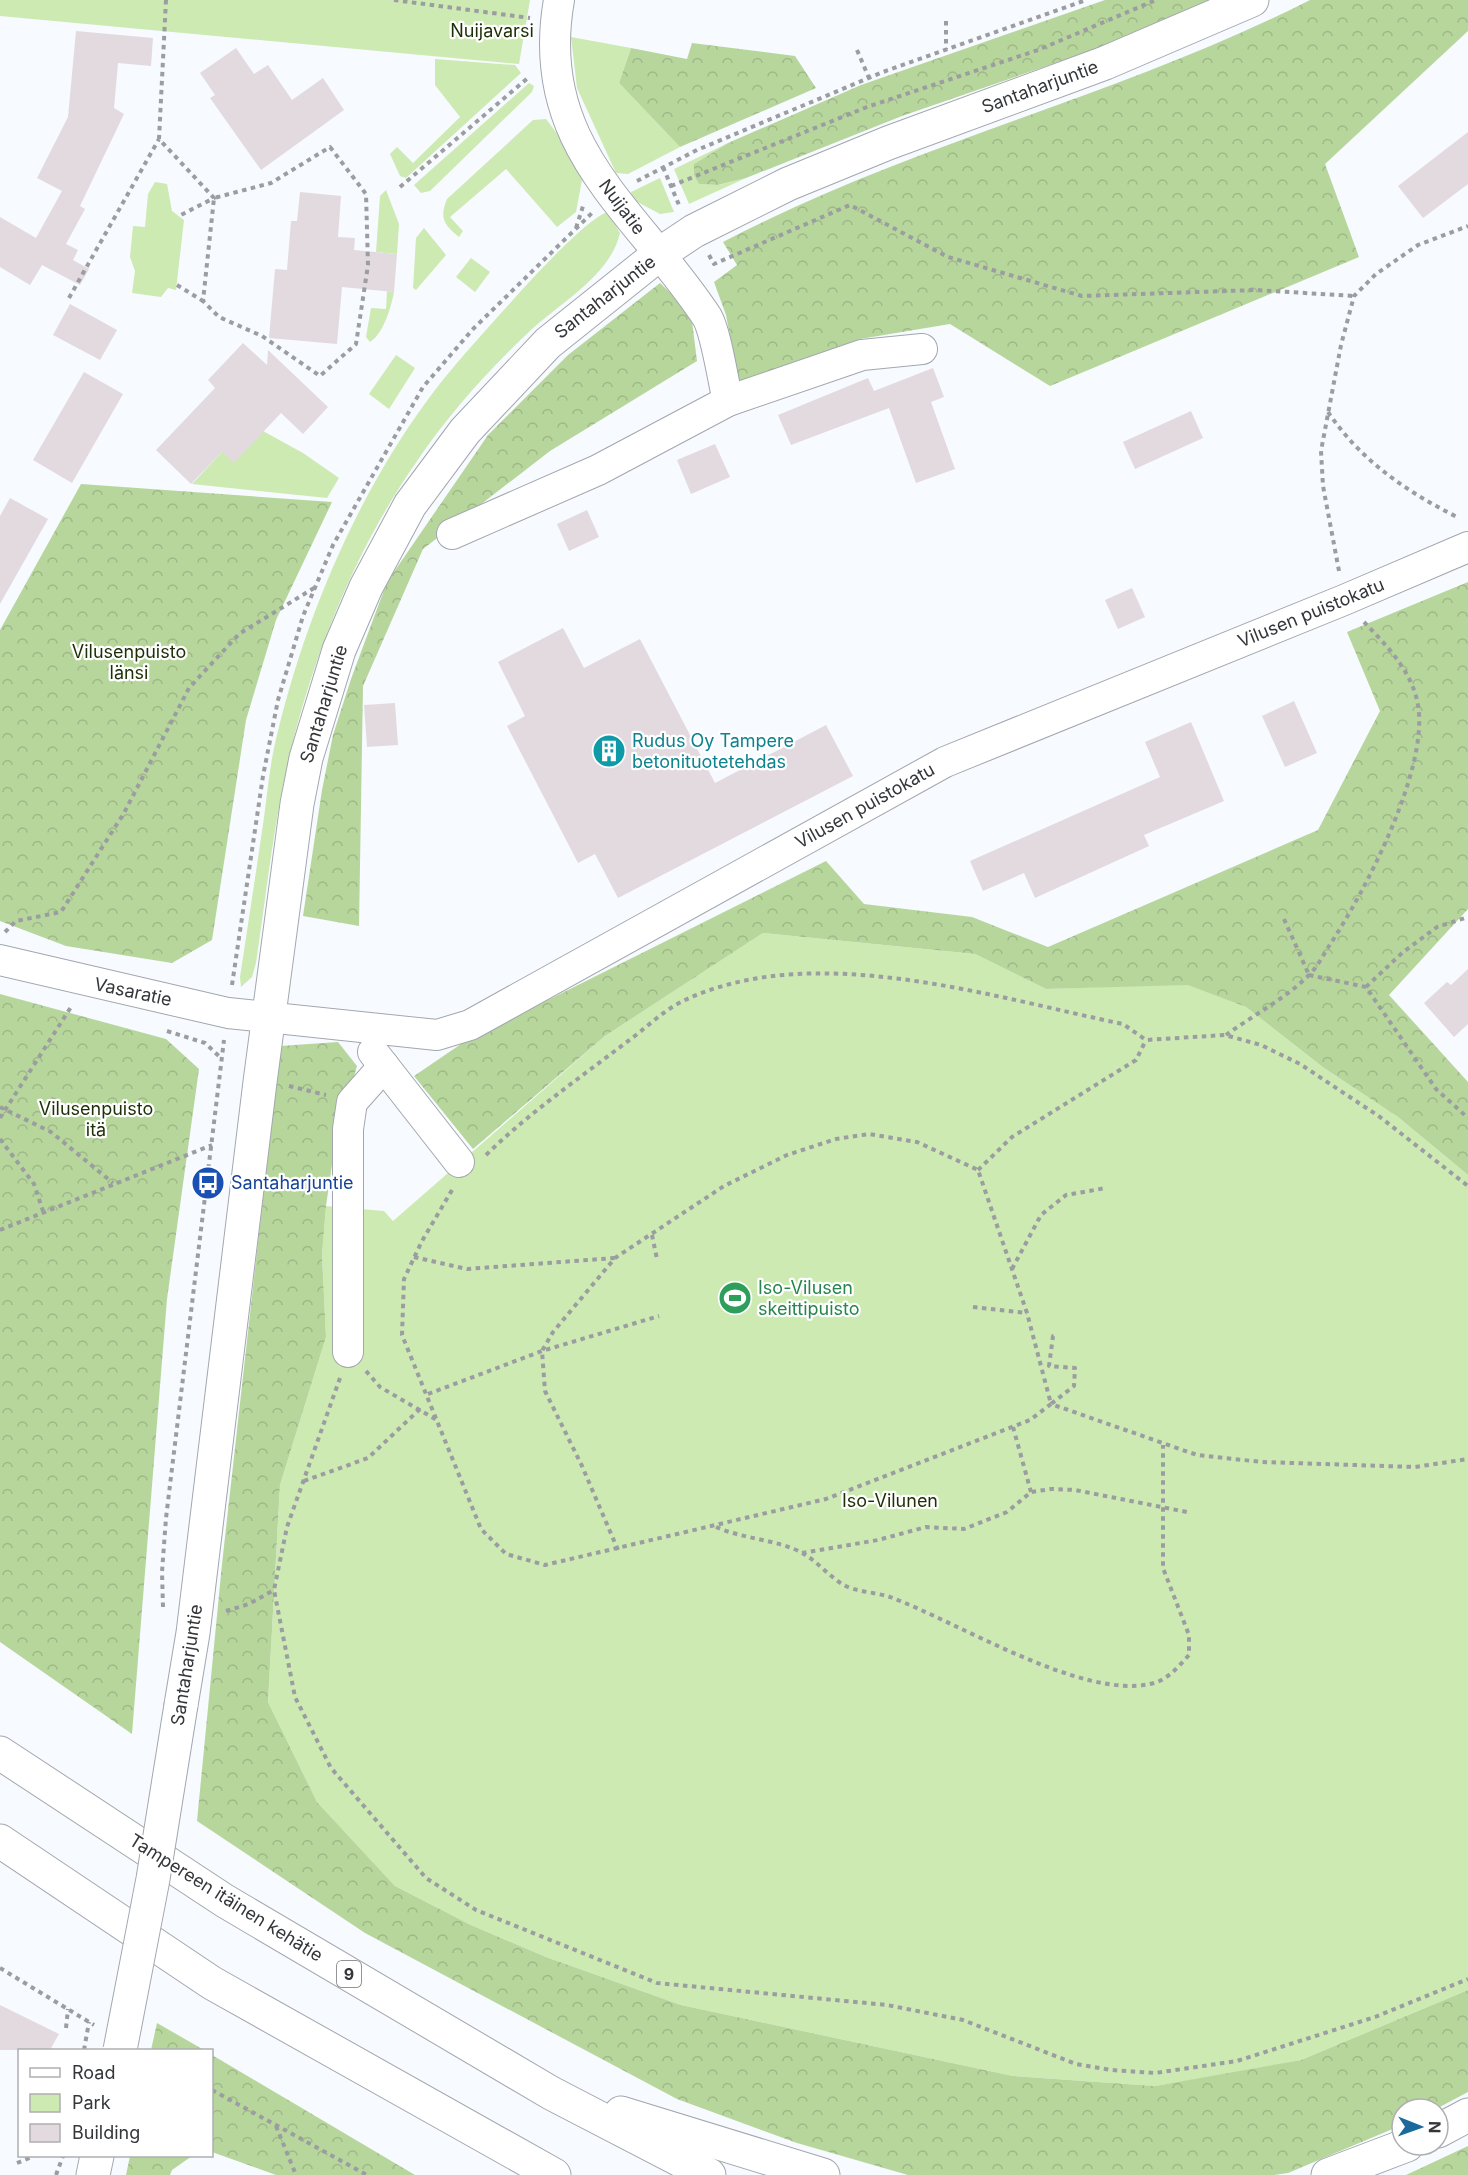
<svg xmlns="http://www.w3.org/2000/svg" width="1468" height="2175" viewBox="0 0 1468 2175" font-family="Inter,sans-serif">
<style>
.green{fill:#cdeab3}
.forest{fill:url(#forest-crowns)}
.building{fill:#e3dadf}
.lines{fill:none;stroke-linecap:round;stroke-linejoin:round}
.minor-casing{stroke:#a2a7ae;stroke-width:32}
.major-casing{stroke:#a2a7ae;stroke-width:35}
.highway-casing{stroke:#a2a7ae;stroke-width:35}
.path{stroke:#9b9da1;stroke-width:4;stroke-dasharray:4.5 4.5;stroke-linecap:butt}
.minor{stroke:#fff;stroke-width:30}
.major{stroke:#fff;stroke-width:33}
.highway{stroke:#fff;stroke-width:33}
.major-bridge-casing{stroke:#a2a7ae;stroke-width:35;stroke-linecap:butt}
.major-bridge{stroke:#fff;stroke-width:33}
.labels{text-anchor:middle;stroke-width:4.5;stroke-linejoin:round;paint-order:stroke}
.shield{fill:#fff;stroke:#717274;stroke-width:1.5}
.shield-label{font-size:16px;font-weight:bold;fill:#343639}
.park-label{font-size:18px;fill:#1d2f06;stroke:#fff}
.street-label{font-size:18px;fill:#343639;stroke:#fff}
.culture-label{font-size:18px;fill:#0d838f;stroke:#fff;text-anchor:start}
.transit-label{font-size:18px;fill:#164399;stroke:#fff;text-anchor:start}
.leisure-label{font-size:18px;fill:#27864d;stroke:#fff;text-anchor:start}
</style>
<defs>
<pattern id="forest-crowns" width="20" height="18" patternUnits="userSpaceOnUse" patternTransform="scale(1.5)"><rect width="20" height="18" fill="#b7d69c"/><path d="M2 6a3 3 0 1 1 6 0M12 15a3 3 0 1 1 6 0" fill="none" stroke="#9eb887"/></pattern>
</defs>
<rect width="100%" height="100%" fill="#f7faff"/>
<!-- green -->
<g class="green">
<path d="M 0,0 L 530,0 L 519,64 L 0,16 Z"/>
<path d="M 571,37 L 631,48 L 619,83 L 680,147 L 628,174 L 616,173 L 577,88 Z"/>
<path d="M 435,59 L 515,65 L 521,73 L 406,178 L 400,176 L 390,154 L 397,147 L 413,163 L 460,117 L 435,85 Z"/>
<path d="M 529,83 L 534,86 L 532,92 L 430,191 L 421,193 L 414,185 Z"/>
<path d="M 546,119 L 568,148 L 582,180 L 576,212 L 557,227 L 506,169 L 450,217 L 463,231 L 459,237 C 444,225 439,218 447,199 L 533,120 Z"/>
<path d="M 728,143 L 694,164 L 694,175 L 700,184 L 719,185 L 746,178 L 689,204 L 674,169 Z"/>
<path d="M 660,178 L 674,212 L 660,214 L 632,199 L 631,192 Z"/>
<path d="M 155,182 L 167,184 L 172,211 L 184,220 L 176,290 L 168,288 L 161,297 L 132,293 L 135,271 L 130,257 L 133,226 L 145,227 L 148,194 Z"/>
<path d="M 386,190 L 399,224 L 397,254 L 376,252 L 380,196 Z"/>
<path d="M 608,212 L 620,233 C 610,276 561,302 530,331 C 488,370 447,416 415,464 C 354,552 312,658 288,762 C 273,828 266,897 256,963 L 252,977 L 241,987 L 240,977 C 247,931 254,885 261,838 C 266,808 268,777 274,748 C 302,624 357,492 435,390 C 459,359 486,330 512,301 C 529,282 588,217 608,212 Z"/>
<path d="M 424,228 L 446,255 L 416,290 L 413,288 L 416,238 Z"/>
<path d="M 471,258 L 490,272 L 475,292 L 456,277 Z"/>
<path d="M 387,291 L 394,292 C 391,307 384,333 370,342 L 366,337 L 371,308 L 386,309 Z"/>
<path d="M 396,355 L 415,368 L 389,409 L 369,394 Z"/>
<path d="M 263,431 L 303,453 L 339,478 L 327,498 L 192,484 L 222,452 Z"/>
<path d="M 763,933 L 975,954 L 1046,989 L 1188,984 L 1246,1007 L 1324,1068 L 1398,1117 L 1468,1175 L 1468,1990 L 1301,2060 L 1245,2071 L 1155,2086 L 1013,2076 L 681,2005 L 546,1957 L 471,1925 L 395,1886 L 317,1802 L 268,1702 L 280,1485 L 326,1337 L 322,1255 L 326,1206 L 384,1211 L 393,1221 L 605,1036 Z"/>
</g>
<!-- forest -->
<g class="forest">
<path d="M 1105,0 L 1215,0 L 1119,41 L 902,116 L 746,178 L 718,185 L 699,184 L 694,175 L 694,164 L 728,143 L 861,85 Z"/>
<path d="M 1310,0 L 1468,0 L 1468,31 L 1325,164 L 1359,257 L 1050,386 L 950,324 L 860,339 L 739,383 L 726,315 L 714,282 L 737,265 L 723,242 C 912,143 1121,96 1310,0 Z"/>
<path d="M 692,43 L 795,56 L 816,88 L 680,147 L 619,83 L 631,48 L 687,59 Z"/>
<path d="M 660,283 L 691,313 L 697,361 L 550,451 L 423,549 L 363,686 L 359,926 L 303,916 L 322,790 L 333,735 L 351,679 L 387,582 L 488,435 L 568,355 Z"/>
<path d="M 81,484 L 332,502 L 276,620 L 246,720 L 212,940 L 172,963 L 66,946 L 0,921 L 0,630 Z"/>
<path d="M 1468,582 L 1468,909 L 1389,995 L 1468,1082 L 1468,1175 L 1398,1117 L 1324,1068 L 1246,1007 L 1188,985 L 1046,989 L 975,954 L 763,933 L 605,1036 L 473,1149 L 414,1076 L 464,1042 L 826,861 L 864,904 L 972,917 L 1048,947 L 1318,830 L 1380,711 L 1347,632 Z"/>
<path d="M 0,994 L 166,1039 L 199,1069 L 167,1299 L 132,1734 L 0,1642 Z"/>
<path d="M 338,1042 L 357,1066 L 335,1144 L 326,1206 L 322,1255 L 326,1337 L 280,1485 L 268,1702 L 317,1802 L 395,1886 L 471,1925 L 546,1957 L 681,2005 L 1013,2076 L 1155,2086 L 1301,2060 L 1468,1990 L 1468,2092 L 1436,2109 L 1402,2109 L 1402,2125 L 1288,2173 L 1274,2175 L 908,2175 L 797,2143 L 677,2099 L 365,1933 L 197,1821 L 222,1564 L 280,1046 Z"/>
<path d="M 157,2023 L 204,2050 L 151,2050 Z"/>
<path d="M 212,2055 L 415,2175 L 276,2175 L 212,2152 Z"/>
<path d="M 1468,2146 L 1468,2175 L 1406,2175 Z"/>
<path d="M 130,2156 L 192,2156 L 172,2170 L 170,2175 L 126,2175 Z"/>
</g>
<!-- building -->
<g class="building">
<path d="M 76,31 L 153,38 L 151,66 L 118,63 L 114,108 L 124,114 L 80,206 L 85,209 L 66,244 L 78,250 L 73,260 L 89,269 L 80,285 L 42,265 L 30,285 L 0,267 L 0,217 L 36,238 L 62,191 L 37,178 L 68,117 Z"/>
<path d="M 236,48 L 254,74 L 268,65 L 292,100 L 323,78 L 344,110 L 261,170 L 210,98 L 215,95 L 200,73 Z"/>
<path d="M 1468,132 L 1468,184 L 1423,218 L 1398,186 Z"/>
<path d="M 300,192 L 341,196 L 338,237 L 355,238 L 354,250 L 397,254 L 394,292 L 342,287 L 337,344 L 269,338 L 275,269 L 287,270 L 291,221 L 297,221 Z"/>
<path d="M 70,304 L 117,330 L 100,360 L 53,335 Z"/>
<path d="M 243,343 L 267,365 L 268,350 L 328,407 L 303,434 L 281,413 L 234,463 L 222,452 L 191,484 L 156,450 L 215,388 L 208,380 Z"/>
<path d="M 933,368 L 944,397 L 931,402 L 955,469 L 916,483 L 889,408 L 791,445 L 778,415 L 868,378 L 874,391 Z"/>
<path d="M 84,372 L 123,394 L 72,483 L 33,460 Z"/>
<path d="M 1191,411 L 1203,438 L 1135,469 L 1123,442 Z"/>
<path d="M 715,444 L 730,477 L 691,494 L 677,460 Z"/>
<path d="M 10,498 L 48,519 L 0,604 L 0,516 Z"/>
<path d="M 587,510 L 599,537 L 569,551 L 557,524 Z"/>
<path d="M 1132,588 L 1145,617 L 1118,629 L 1105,600 Z"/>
<path d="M 563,628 L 584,668 L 640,639 L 715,783 L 826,725 L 853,776 L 618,898 L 595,854 L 578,863 L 507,726 L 525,716 L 498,662 Z"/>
<path d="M 1294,701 L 1317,753 L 1285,767 L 1262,716 Z"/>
<path d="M 395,703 L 398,745 L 367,747 L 364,705 Z"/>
<path d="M 1191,722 L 1224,801 L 1144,835 L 1149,846 L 1035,898 L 1024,873 L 983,891 L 970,861 L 1160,777 L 1145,742 Z"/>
<path d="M 1468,969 L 1468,1024 L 1454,1037 L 1424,1003 L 1447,982 L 1451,985 Z"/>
<path d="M 0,2005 L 59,2034 L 50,2050 L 0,2050 Z"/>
</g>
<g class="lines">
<!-- minor casing -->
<g class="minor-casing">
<g id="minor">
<path d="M 559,0 C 533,147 636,209 707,317 C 716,332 723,381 728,401"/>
<path d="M 452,534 L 598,470 L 728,401 L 862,355 L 922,349"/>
<path d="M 0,960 L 228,1013 L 437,1035 L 470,1025 L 945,762 L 1344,600 L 1468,547"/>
<path d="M 373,1052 L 459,1162"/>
<path d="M 348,1352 L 348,1129 L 352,1102 L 384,1066"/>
</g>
</g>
<!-- major casing -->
<g class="major-casing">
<g id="major">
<path d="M 181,1705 L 193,1633 L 260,1082 L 297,804 L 306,758 L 339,650 L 366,587 L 410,505 L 465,431 L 548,343 L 658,255 L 694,231 L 788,184 L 888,143 L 1105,63 L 1252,0"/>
<path d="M 93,2175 L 97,2156"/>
</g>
</g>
<!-- highway casing -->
<g class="highway-casing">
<g id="highway">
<path d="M 0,1753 L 225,1901 L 551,2093 L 709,2175"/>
<path d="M 0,1841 L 212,1983 L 554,2175"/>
<path d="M 621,2113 L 823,2175"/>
<path d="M 1438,2131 L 1468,2115"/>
<path d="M 1328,2175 L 1407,2145"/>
</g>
</g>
<!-- path -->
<g class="path">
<path d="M 166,0 L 159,139 L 214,198 L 179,216"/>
<path d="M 394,0 L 530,18"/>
<path d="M 946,21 L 946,49"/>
<path d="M 857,50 L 869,78"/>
<path d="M 330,147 L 366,194 L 368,265 L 356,344 L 320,376 L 262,336 L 219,317 L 203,301 L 214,198 L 271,183 Z"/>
<path d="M 663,167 L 679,205"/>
<path d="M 637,181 L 697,150 L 883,72 L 1086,0"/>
<path d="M 671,186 L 867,107 L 1038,50 L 1156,0"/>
<path d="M 400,187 L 529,77"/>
<path d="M 576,228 L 584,203"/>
<path d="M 709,255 L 714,264 L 850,205 L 948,257 L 1082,296 L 1256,290 L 1354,296"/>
<path d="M 177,285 L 203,301"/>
<path d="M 69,298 L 159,139"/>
<path d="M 1328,412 C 1361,461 1407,492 1459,518"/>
<path d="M 1339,571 L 1323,486 L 1321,451 L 1341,345 L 1354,296 L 1376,274 L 1418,245 L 1468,226"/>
<path d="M 1284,919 L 1309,975"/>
<path d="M 5,932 L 16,921 L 61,912 L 124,813 L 189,688 L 239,634 L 314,588"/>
<path d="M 1309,975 L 1366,987 L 1436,1089 L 1468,1118"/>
<path d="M 232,985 L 263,776 L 278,700 L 303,616 L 333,545 L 423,387 L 473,329 L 592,213"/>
<path d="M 1366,987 L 1402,953 L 1437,927 L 1468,917"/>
<path d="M 167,1031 L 205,1043 L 221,1058"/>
<path d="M 1226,1035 C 1252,1016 1286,998 1308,976 C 1317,968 1323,955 1329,946 C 1365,892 1429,769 1418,705 C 1412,671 1387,646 1364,622"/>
<path d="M 289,1086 L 326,1095"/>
<path d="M 0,1107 L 51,1132 L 113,1183"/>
<path d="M 0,1118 L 71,1007"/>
<path d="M 0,1139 L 34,1184 L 43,1211"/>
<path d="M 486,1155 C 529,1113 577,1080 624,1044 C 643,1031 662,1011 683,1001 C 812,939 991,997 1123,1024 L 1146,1040 L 1225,1035 L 1261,1045 L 1300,1064 L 1380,1117 L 1468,1186"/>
<path d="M 978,1170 L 1012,1137 L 1136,1060 L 1146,1040"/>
<path d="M 452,1190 L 422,1241 L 404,1279 L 402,1335 L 481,1529 L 506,1554 L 545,1565 L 826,1499 L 1030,1420 L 1051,1404 L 1197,1455 L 1262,1462 L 1415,1467 L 1468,1459"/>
<path d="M 0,1230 L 212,1145"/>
<path d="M 652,1235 L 657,1259"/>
<path d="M 414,1257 L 467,1269 L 615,1258"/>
<path d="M 1012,1269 L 1041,1215 L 1066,1195 L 1106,1188"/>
<path d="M 973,1307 L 1027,1313"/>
<path d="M 366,1371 L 380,1387 L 437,1420"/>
<path d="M 340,1378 L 287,1527 L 274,1590 L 295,1697 L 331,1768 L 426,1878 L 476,1910 L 657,1983 L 887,2005 L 963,2020 L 1076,2064 L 1111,2070 L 1155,2073 L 1237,2061 L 1375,2017 L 1468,1979"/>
<path d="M 428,1394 L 542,1351 L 659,1316"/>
<path d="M 1013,1427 L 1031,1492"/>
<path d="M 304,1481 L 368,1458 L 420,1409"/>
<path d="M 716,1527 C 741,1538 769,1539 794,1549 C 814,1557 825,1573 842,1584 C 855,1592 875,1592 890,1597 C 958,1622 1080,1699 1150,1684 C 1167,1681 1178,1667 1189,1655 L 1189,1635 L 1163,1568 L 1163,1445"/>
<path d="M 618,1550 L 582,1466 L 545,1391 L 542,1351 L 553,1332 L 615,1258 L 724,1186 L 787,1155 L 836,1139 L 869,1134 L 917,1142 L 978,1170 L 1027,1313 L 1051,1404 L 1074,1386 L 1075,1368 L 1049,1366 L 1053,1336 L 1058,1336"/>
<path d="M 802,1553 L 878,1540 L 926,1527 L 964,1529 L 1007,1512 L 1031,1492 L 1051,1489 L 1075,1490 L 1187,1512"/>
<path d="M 163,1607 L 162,1572 L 166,1518 L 224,1040"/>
<path d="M 226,1611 L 249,1604 L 274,1590"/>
<path d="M 0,1968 L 94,2025"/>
<path d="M 66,2028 L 68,2009"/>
<path d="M 84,2050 L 89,2022"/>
<path d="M 212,2090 L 367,2175"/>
<path d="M 276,2126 L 296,2175"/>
<path d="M 17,2163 L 34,2156"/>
<path d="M 56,2175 L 63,2156"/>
</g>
<!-- minor -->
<use href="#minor" class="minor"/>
<!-- major -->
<use href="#major" class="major"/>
<!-- highway -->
<use href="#highway" class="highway"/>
<!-- major-bridge casing -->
<g class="major-bridge-casing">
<path id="major-bridge" d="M 120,2050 L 153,1879 L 181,1705"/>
</g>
<!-- major-bridge -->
<use href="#major-bridge" class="major-bridge"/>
</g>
<!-- icons -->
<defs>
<g id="building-disc" transform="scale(1.725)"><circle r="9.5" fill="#0f9aa8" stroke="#fff"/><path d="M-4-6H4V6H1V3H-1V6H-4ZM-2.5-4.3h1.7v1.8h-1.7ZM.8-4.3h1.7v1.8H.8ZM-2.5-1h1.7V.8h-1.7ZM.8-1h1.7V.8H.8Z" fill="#fff"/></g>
<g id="bus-disc" transform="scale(1.725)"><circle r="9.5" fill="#1a4fb4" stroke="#fff"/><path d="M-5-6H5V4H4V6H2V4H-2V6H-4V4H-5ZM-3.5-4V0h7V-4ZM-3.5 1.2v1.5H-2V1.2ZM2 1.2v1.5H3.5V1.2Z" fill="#fff"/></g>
<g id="stadium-disc" transform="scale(1.725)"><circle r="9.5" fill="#2e9e5b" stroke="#fff"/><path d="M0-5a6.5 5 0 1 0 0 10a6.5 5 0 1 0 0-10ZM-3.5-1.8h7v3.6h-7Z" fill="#fff"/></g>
</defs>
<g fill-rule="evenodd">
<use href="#building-disc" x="609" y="751"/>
<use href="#bus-disc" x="208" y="1183"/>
<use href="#stadium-disc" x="735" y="1298"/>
</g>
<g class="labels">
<!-- shield labels -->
<rect class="shield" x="337" y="1961" width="24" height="26" rx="4.5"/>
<g class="shield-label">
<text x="349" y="1980">9</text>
</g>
<!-- park labels -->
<g class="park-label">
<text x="492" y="37">Nuijavarsi</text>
<text x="129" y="658">Vilusenpuisto<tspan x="129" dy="21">länsi</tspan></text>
<text x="96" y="1115">Vilusenpuisto<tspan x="96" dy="21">itä</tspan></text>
<text x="890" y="1507">Iso-Vilunen</text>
</g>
<!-- street labels -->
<g class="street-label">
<text transform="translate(1040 87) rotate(-20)" y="6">Santaharjuntie</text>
<text transform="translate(622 207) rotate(53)" y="6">Nuijatie</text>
<text transform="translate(605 297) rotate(-38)" y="6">Santaharjuntie</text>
<text transform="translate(1311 613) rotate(-22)" y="6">Vilusen puistokatu</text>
<text transform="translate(324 704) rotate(-73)" y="6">Santaharjuntie</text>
<text transform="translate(865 806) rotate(-29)" y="6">Vilusen puistokatu</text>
<text transform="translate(133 992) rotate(12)" y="6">Vasaratie</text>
<text transform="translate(187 1665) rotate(-81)" y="6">Santaharjuntie</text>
<text transform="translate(226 1898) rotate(32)" y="6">Tampereen itäinen kehätie</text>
</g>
<!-- culture labels -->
<g class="culture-label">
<text x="632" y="747">Rudus Oy Tampere<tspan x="632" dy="21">betonituotetehdas</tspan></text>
</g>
<!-- transit labels -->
<g class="transit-label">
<text x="231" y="1189">Santaharjuntie</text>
</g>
<!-- leisure labels -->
<g class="leisure-label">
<text x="758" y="1294">Iso-Vilusen<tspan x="758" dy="21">skeittipuisto</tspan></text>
</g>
</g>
<!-- legend -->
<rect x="18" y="2049" width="195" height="108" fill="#ffffff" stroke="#aeafb0" stroke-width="1.5"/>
<rect x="30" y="2068" width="30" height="9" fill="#ffffff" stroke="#aeafb0" stroke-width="1.5"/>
<text x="72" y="2079" font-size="18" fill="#343639">Road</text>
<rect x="30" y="2094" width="30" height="18" fill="#cdeab3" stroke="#aeafb0" stroke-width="1.5"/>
<text x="72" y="2109" font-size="18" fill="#343639">Park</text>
<rect x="30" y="2124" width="30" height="18" fill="#e3dadf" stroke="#aeafb0" stroke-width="1.5"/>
<text x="72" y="2139" font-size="18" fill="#343639">Building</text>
<!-- north arrow -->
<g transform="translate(1420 2127) rotate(91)"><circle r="28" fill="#ffffff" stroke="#aeafb0" stroke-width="1.5"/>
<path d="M0-4.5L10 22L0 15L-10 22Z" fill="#1c699c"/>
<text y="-9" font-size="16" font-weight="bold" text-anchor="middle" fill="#343639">N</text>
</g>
</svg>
